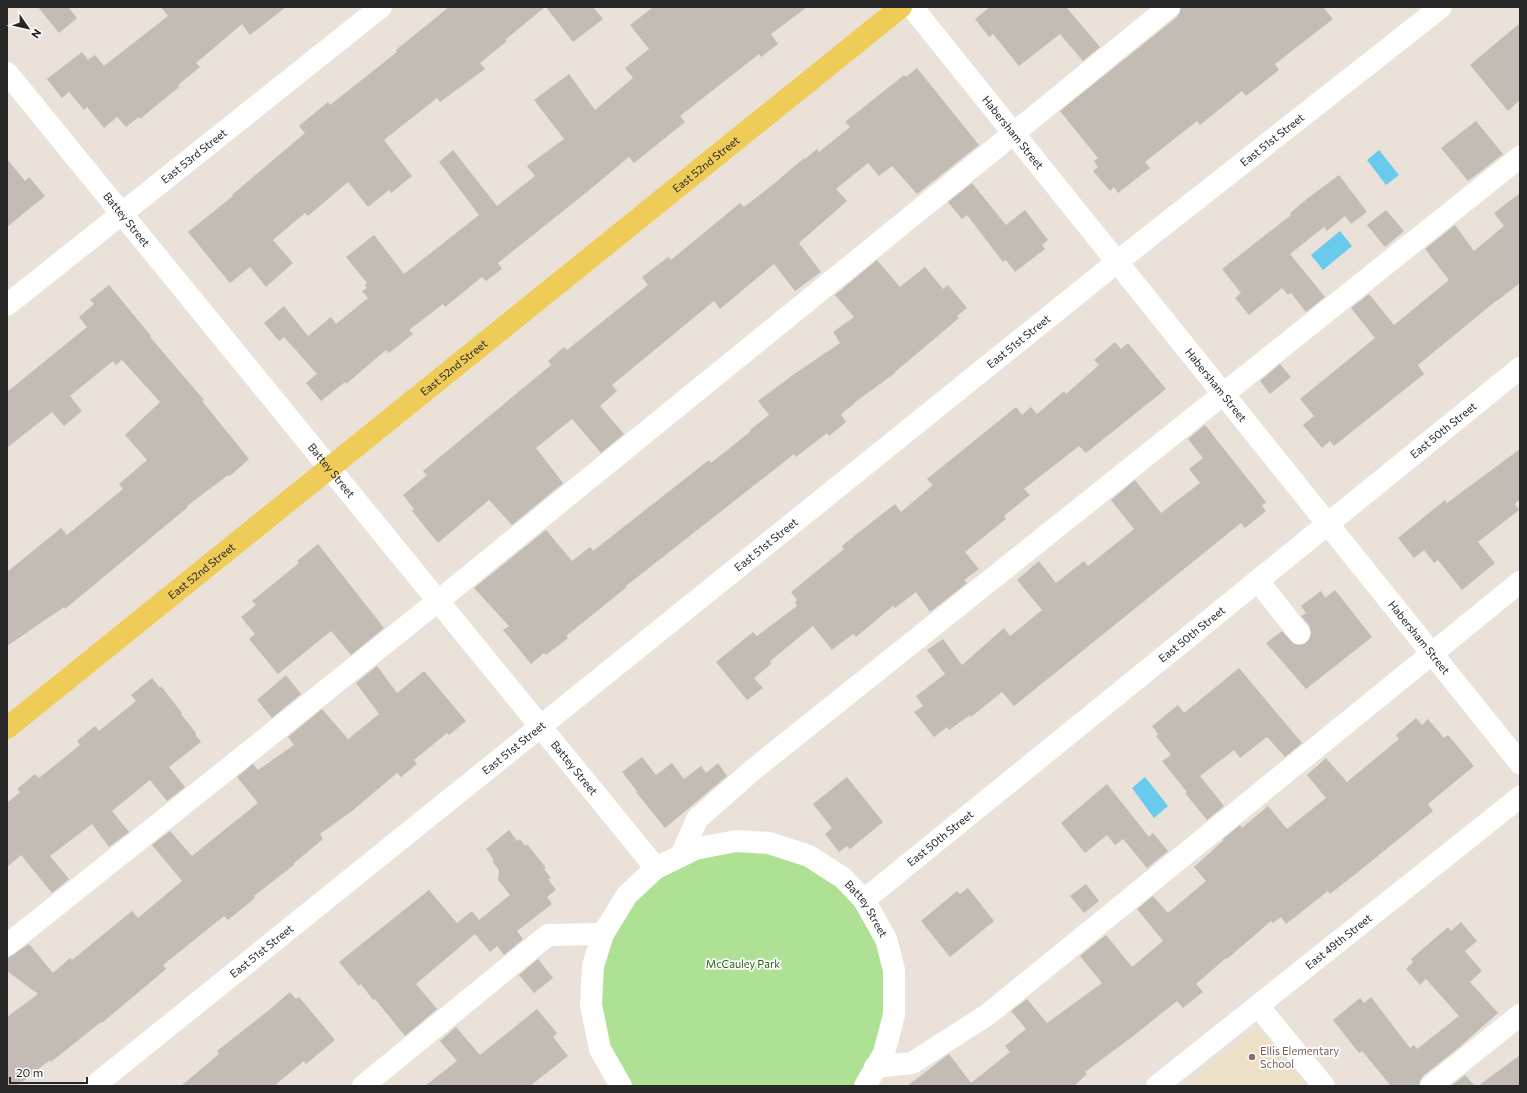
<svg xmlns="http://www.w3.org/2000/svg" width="1527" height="1093" viewBox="0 0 1527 1093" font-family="Commissioner,sans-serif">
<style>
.education{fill:#ece0c7}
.green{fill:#aee194}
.water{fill:#6acaed}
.building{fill:#c2bcb5}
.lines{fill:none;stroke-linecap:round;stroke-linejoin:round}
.minor{stroke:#fff;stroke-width:22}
.major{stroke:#efcc58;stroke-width:22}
.education-dot{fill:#8d6e63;stroke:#fff;stroke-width:1.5}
.labels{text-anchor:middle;stroke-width:3.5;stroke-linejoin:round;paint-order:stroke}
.street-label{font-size:11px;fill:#272727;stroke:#fff}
.park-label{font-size:11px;fill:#286219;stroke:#fff}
.education-label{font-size:11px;fill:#785e54;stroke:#fff;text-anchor:start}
</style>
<rect width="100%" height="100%" fill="#eae2d8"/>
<!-- education -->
<path class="education" d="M 1258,1027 L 1305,1086 L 1185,1086 Z"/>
<!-- green -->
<path class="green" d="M 736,841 L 843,878 L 894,970 L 865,1086 L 621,1086 L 591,1005 L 593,966 L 656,868 Z"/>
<!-- water -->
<g class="water">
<path d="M 1379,150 L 1399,175 L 1386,185 L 1367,160 Z"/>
<path d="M 1340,231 L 1352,246 L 1323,270 L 1311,255 Z"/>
<path d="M 1145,777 L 1168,806 L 1154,818 L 1132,788 Z"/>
</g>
<!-- building -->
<g class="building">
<path d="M 38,7 L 68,7 L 77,18 L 59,33 Z"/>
<path d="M 161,7 L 286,7 L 250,35 L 242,24 L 196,63 L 200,67 L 178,85 L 179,87 L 140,119 L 139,117 L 126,127 L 117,117 L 104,128 L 87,107 L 84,110 L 69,92 L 62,98 L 47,79 L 82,52 L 88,60 L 95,55 L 104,66 L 168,16 Z"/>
<path d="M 449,7 L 545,7 L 505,40 L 507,41 L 480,63 L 485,69 L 440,102 L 437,98 L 384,140 L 412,176 L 391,193 L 389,190 L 368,207 L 348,182 L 308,216 L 305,213 L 273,240 L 293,263 L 266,287 L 250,267 L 230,283 L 188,232 L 233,196 L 232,195 L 305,133 L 299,126 L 328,102 L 330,105 L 397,52 L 396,50 Z"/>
<path d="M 546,7 L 593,7 L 603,19 L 573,42 Z"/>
<path d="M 653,7 L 807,7 L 771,34 L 778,44 L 761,57 L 759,54 L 680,116 L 685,122 L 634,163 L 629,157 L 587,192 L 498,263 L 502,269 L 486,281 L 482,277 L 445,307 L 443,304 L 409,330 L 413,334 L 389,353 L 386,350 L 346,384 L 345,382 L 321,401 L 306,383 L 317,374 L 284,337 L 279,341 L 264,323 L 284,306 L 308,336 L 331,317 L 336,324 L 368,298 L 362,291 L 367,288 L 365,285 L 367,283 L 346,257 L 374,235 L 404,274 L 479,215 L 439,162 L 453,150 L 497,206 L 535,176 L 527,166 L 564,139 L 534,100 L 569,74 L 595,110 L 633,78 L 625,68 L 649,49 L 630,25 Z"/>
<path d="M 990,7 L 1066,7 L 1100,47 L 1083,61 L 1060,34 L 1019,66 L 993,34 L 989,37 L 975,19 Z"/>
<path d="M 1181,7 L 1323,7 L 1333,19 L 1275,64 L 1279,70 L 1246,96 L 1242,91 L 1200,125 L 1197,121 L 1145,162 L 1150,168 L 1118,193 L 1114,187 L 1110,191 L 1093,171 L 1098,167 L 1094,161 L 1098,158 L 1060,111 L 1177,17 L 1180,12 Z"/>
<path d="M 1520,23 L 1520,100 L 1508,111 L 1470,65 Z"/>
<path d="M 917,68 L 979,145 L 917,194 L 892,166 L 879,176 L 868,163 L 836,189 L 847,201 L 799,243 L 821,272 L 795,291 L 774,264 L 720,309 L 714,301 L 612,385 L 617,391 L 600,406 L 624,434 L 601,453 L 572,419 L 536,448 L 563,483 L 512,525 L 489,500 L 438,543 L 412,511 L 414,509 L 403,495 L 427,475 L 423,471 L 551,365 L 548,361 L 564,347 L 567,350 L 648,285 L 642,277 L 668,257 L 671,260 L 740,203 L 744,207 L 776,182 L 804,158 L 805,159 L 817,149 L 819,152 L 850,127 L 845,122 L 904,75 L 906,77 Z"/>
<path d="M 1476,121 L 1503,154 L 1468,181 L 1441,148 Z"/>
<path d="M 7,159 L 25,181 L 29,177 L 45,196 L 7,227 Z"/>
<path d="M 1339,175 L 1367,212 L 1351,224 L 1345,216 L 1327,231 L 1324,227 L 1290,254 L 1325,297 L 1306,312 L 1291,293 L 1288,295 L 1282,288 L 1249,315 L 1235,298 L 1241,293 L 1222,269 L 1291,215 L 1290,213 L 1308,198 Z"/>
<path d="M 972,183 L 1006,225 L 1025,210 L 1048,240 L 1042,245 L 1045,249 L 1015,272 L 1006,260 L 1003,262 L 967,215 L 962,219 L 948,202 Z"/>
<path d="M 1520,193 L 1520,283 L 1497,301 L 1497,300 L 1418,365 L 1424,374 L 1334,446 L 1330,441 L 1322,448 L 1303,425 L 1314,416 L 1300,399 L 1375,338 L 1351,308 L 1369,294 L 1394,325 L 1449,280 L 1425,249 L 1455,225 L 1474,251 L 1504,226 L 1494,213 Z"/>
<path d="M 1386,210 L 1404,231 L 1385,247 L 1367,225 Z"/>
<path d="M 877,260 L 900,287 L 925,267 L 943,289 L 948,285 L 967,308 L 957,316 L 959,318 L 895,372 L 895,373 L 854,403 L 854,404 L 841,414 L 846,422 L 829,436 L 827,433 L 796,457 L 794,454 L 626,586 L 627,587 L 566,636 L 568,638 L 546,655 L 544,653 L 531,664 L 503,630 L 509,626 L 474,588 L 546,530 L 572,561 L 590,547 L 593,551 L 709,460 L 711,463 L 751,431 L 750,430 L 769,415 L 758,401 L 793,375 L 840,343 L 833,332 L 854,317 L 835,295 Z"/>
<path d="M 109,285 L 151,336 L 150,337 L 204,400 L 202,401 L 249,459 L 230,476 L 228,475 L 187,506 L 188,507 L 65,609 L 64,607 L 7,646 L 7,572 L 61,528 L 67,535 L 123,489 L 119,484 L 147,460 L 125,435 L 160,402 L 122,360 L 116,365 L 113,361 L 70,396 L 82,411 L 64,426 L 52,412 L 7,448 L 7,392 L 87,327 L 79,317 L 94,304 L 90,300 Z"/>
<path d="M 1115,342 L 1121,349 L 1128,343 L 1166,389 L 1086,453 L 1079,446 L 1024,489 L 1030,495 L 1004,516 L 1006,519 L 965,552 L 979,569 L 964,580 L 967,583 L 930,612 L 916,592 L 895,608 L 893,606 L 856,637 L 853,634 L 832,650 L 813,626 L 770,661 L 771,664 L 754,678 L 763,688 L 747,700 L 716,662 L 753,632 L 757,636 L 797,606 L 795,603 L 797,600 L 791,592 L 844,549 L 842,546 L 858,533 L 895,504 L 901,512 L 933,485 L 927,479 L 1016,407 L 1022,415 L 1031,407 L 1037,414 L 1064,391 L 1066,394 L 1099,365 L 1094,360 Z"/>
<path d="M 1280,364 L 1291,377 L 1270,394 L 1260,381 Z"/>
<path d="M 1205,425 L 1266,502 L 1262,506 L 1266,511 L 1245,528 L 1241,523 L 1014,706 L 1002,692 L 971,717 L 970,715 L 949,730 L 947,727 L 934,737 L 914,712 L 923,706 L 916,696 L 945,674 L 927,650 L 943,639 L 962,665 L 1004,628 L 1010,636 L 1042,610 L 1017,580 L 1039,561 L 1056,583 L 1084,561 L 1088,566 L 1134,529 L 1111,500 L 1135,480 L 1161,513 L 1200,483 L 1189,469 L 1203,458 L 1188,439 Z"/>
<path d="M 1520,449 L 1520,499 L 1515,504 L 1519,510 L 1478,542 L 1495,563 L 1462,590 L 1438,560 L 1434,563 L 1424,550 L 1414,558 L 1398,538 L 1445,500 L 1447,503 Z"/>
<path d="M 318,544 L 384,628 L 351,655 L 331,631 L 278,674 L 249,639 L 255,634 L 241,617 L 256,605 L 252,601 L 299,563 L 297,561 Z"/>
<path d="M 1335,590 L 1372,637 L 1306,689 L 1266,643 L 1282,631 L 1294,644 L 1300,645 L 1306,643 L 1310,638 L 1311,632 L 1309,625 L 1301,616 L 1306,613 L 1301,606 L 1321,591 L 1325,598 Z"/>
<path d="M 377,666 L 397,693 L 424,671 L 466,721 L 449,735 L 447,733 L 414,760 L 417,764 L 401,777 L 397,773 L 352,811 L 320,834 L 323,839 L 293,864 L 294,865 L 254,896 L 255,898 L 228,920 L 224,916 L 163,965 L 166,969 L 102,1023 L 101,1022 L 51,1062 L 50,1060 L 17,1086 L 7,1086 L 7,1017 L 38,994 L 7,971 L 7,959 L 29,944 L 53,973 L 70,958 L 72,960 L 132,911 L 138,918 L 182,881 L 152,845 L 170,831 L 192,856 L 258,803 L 237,777 L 253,764 L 258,770 L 294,745 L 288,737 L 322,709 L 348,739 L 379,714 L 356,683 Z"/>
<path d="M 1239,668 L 1302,743 L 1285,757 L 1267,737 L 1240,758 L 1234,750 L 1200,776 L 1224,806 L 1207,820 L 1185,793 L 1187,792 L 1162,761 L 1171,755 L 1156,736 L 1158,734 L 1152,726 L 1178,705 L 1184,713 Z"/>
<path d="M 286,675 L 301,694 L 272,718 L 257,700 Z"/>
<path d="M 152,678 L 160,688 L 161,686 L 182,713 L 181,714 L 196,733 L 195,734 L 201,742 L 169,767 L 185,787 L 167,801 L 150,780 L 112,811 L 129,832 L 109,847 L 92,824 L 50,856 L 69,879 L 52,893 L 21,855 L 7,867 L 7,803 L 20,792 L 17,789 L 35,774 L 39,778 L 80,745 L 77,741 L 95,726 L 99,731 L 136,701 L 131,695 Z"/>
<path d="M 1416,718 L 1422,725 L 1428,719 L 1444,738 L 1448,735 L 1474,766 L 1428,804 L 1433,811 L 1363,868 L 1330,894 L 1328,891 L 1286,924 L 1281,917 L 1273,923 L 1271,921 L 1227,959 L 1226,958 L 1196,984 L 1203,992 L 1183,1008 L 1177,1001 L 1132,1037 L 1085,1072 L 1087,1074 L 1074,1086 L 907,1086 L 949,1054 L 971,1083 L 1010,1052 L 1005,1046 L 1026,1029 L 1011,1011 L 1027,999 L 1047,1023 L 1102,983 L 1080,956 L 1106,935 L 1132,967 L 1163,941 L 1137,909 L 1153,896 L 1168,913 L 1206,881 L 1194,867 L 1224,840 L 1223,839 L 1240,825 L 1242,828 L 1268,806 L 1287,829 L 1326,798 L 1307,775 L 1326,758 L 1347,782 L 1399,739 L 1396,735 Z"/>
<path d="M 642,757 L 656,775 L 672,763 L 684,779 L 701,766 L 706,773 L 718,763 L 727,776 L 665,828 L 636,792 L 637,791 L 622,772 Z"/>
<path d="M 847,777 L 883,822 L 850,849 L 847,846 L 839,852 L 825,834 L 832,828 L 813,804 Z"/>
<path d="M 1107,784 L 1149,837 L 1153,833 L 1168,851 L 1147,868 L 1123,839 L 1115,845 L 1107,835 L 1085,853 L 1061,823 Z"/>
<path d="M 509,830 L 517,841 L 520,839 L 525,846 L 527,844 L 546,868 L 544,869 L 551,878 L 548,879 L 556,890 L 547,897 L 552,904 L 517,931 L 523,939 L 504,955 L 497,946 L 490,952 L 475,934 L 416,984 L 437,1009 L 405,1036 L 375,999 L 373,1000 L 361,984 L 359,986 L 339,962 L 429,890 L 457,923 L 472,911 L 479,920 L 510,895 L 498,880 L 499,870 L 492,861 L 494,860 L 486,849 Z"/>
<path d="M 1086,884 L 1099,901 L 1084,913 L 1070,896 Z"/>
<path d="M 968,888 L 994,921 L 950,957 L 921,921 L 957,891 L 960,894 Z"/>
<path d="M 1461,922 L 1477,941 L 1465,951 L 1482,971 L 1470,982 L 1498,1013 L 1457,1049 L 1423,1076 L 1420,1081 L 1419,1086 L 1391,1086 L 1362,1051 L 1359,1053 L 1333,1020 L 1360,998 L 1364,1003 L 1371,997 L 1410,1048 L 1414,1045 L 1417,1049 L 1459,1016 L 1426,979 L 1420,985 L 1406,969 L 1413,962 L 1411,959 L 1448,927 L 1451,931 Z"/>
<path d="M 538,959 L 553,978 L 534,993 L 519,975 Z"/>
<path d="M 290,992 L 296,999 L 299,997 L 335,1040 L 306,1064 L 304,1061 L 274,1086 L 181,1086 L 219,1054 L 217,1051 L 269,1010 Z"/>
<path d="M 537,1009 L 557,1033 L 553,1037 L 568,1056 L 530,1086 L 425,1086 L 457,1061 L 440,1041 L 456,1027 L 480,1055 Z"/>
<path d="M 1520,1055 L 1520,1086 L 1478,1086 Z"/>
<path d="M 1465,1075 L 1475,1086 L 1451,1086 Z"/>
</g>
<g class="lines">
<!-- minor -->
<g class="minor">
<path id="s1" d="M 912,7 L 1520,763"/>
<path id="s2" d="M 7,73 L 656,868"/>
<path id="s3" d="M 7,305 L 381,7"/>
<path d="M 1258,581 L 1299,633"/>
<path d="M 681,856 L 697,819 L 754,769 L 1520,157"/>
<path id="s4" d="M 864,900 L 1520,368"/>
<path d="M 7,945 L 448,593 L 1169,7"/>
<path d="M 1258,1006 L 1324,1086"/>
<path d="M 875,1067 L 912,1063 L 987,1015 L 1520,582"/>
<path id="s5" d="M 94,1086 L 1117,262 L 1441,7"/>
<path d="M 363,1086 L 548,935 L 603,934"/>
<path id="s6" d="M 621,1086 L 600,1049 L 591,1005 L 593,966 L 603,934 L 627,895 L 656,868 L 695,849 L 736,841 L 769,843 L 809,856 L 843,878 L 864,900 L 886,939 L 894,970 L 894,1015 L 884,1053 L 865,1086"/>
<path id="s7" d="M 1157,1086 L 1520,797"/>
<path d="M 1431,1086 L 1520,1015"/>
</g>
<!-- major -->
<path class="major" id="s8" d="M 7,728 L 901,7"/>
</g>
<!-- markers -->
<circle class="education-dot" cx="1252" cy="1057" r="4"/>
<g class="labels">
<!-- street labels -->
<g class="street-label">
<text dy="4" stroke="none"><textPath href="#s1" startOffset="161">Habersham Street</textPath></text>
<text dy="4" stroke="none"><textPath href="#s5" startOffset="1511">East 51st Street</textPath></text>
<text dy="4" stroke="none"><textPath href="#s3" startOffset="239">East 53rd Street</textPath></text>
<text dy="4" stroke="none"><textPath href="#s8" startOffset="898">East 52nd Street</textPath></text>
<text dy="4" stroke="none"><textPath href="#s2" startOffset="189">Battey Street</textPath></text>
<text dy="4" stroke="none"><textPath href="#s5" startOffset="1187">East 51st Street</textPath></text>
<text dy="4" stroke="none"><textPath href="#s8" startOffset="574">East 52nd Street</textPath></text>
<text dy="4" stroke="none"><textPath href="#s1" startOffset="485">Habersham Street</textPath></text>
<text dy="4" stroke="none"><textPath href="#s4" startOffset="746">East 50th Street</textPath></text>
<text dy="4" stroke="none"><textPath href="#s2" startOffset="513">Battey Street</textPath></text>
<text dy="4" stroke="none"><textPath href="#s5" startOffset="863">East 51st Street</textPath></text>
<text dy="4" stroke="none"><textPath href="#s8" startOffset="250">East 52nd Street</textPath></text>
<text dy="4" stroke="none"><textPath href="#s4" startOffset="422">East 50th Street</textPath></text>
<text dy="4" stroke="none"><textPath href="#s1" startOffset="809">Habersham Street</textPath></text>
<text dy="4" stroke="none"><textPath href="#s5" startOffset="539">East 51st Street</textPath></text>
<text dy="4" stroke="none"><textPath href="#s2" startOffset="897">Battey Street</textPath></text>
<text dy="4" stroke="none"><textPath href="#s4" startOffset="98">East 50th Street</textPath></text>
<text dy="4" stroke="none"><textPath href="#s6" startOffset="485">Battey Street</textPath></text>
<text dy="4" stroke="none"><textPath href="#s7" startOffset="232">East 49th Street</textPath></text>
<text dy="4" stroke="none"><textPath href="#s5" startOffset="215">East 51st Street</textPath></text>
</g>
<!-- park labels -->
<g class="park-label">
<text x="743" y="968">McCauley Park</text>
</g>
<!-- education labels -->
<g class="education-label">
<text x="1260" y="1055">Ellis Elementary<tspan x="1260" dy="13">School</tspan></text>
</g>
</g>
<!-- border -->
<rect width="1527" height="1093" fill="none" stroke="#272727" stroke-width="16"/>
<!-- north arrow -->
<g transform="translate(28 28) rotate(124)" stroke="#ffffff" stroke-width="3" paint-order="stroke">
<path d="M0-3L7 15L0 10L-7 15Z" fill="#272727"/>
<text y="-6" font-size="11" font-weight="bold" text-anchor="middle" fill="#272727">N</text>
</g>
<!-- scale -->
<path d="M10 1077v6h77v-6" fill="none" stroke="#272727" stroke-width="2"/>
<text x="16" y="1077" font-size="12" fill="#272727" stroke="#ffffff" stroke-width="3" paint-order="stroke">20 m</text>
</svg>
